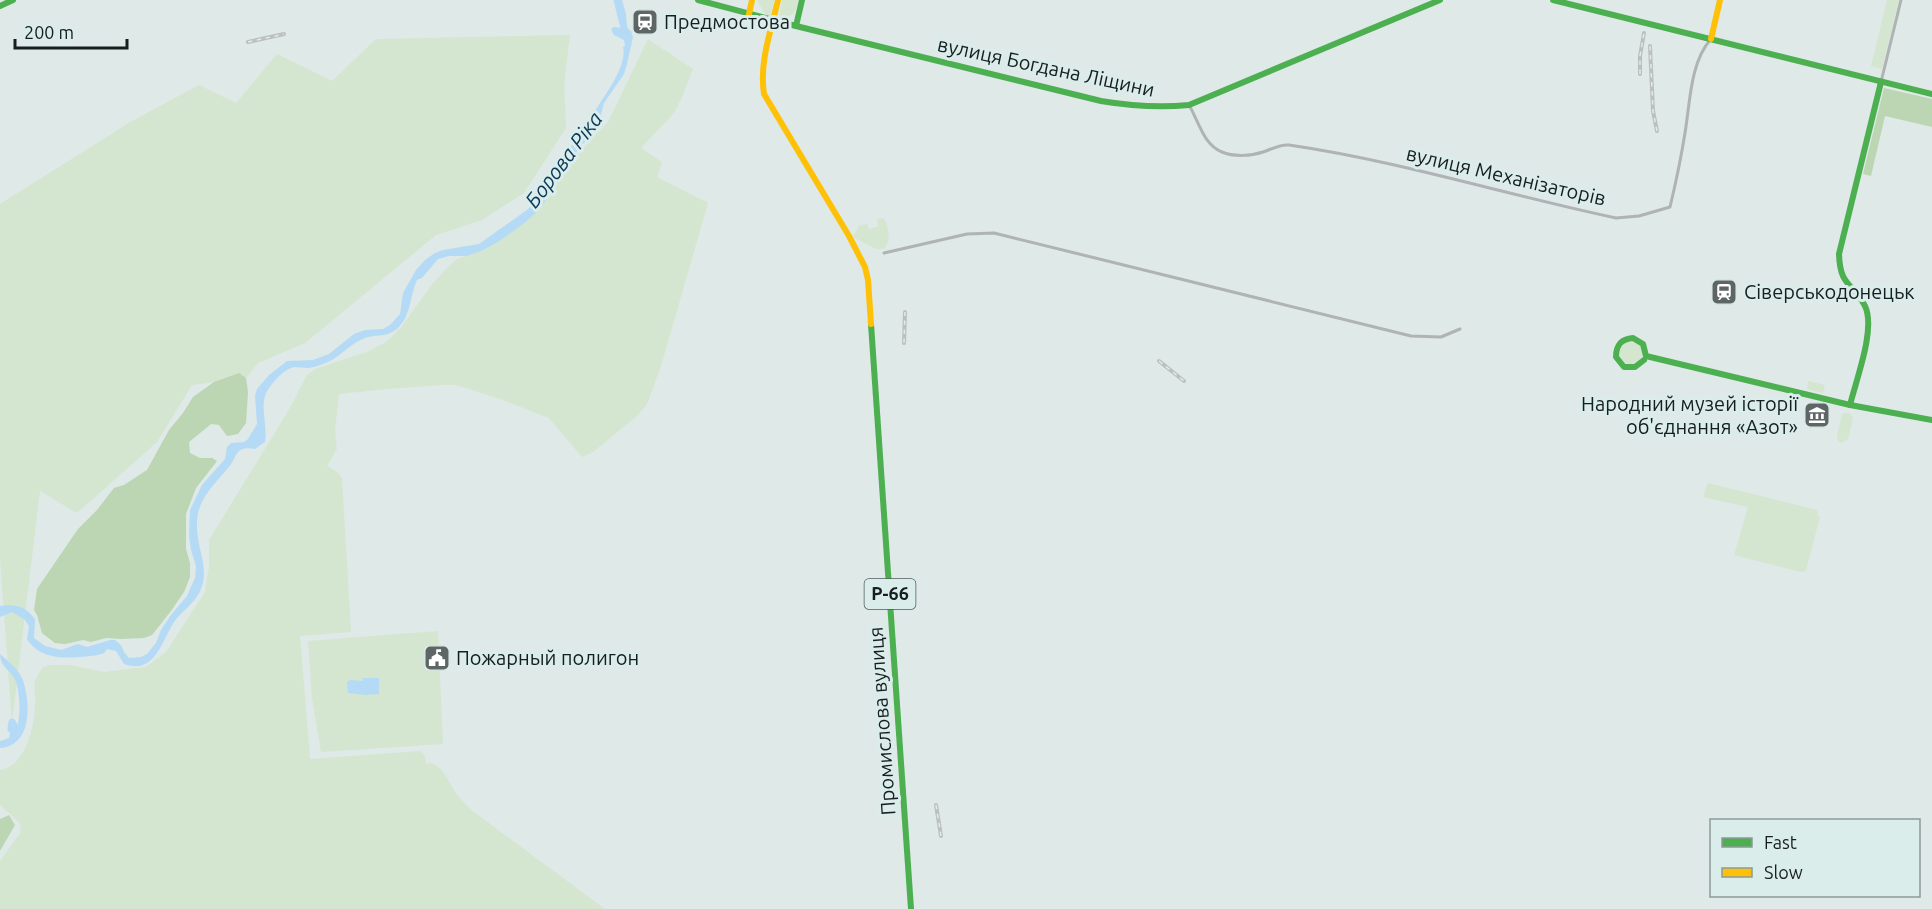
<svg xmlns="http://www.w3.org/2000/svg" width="1932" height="909" viewBox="0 0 1932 909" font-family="Ubuntu,sans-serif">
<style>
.green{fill:#d4e6cf}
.forest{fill:#bcd5b3}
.water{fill:#b5daf6}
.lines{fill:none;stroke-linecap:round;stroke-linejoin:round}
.river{stroke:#b5daf6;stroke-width:7}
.street{stroke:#afb3b3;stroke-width:3}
.fast{stroke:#4caf50;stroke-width:6}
.slow{stroke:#ffc107;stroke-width:6}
.rail-casing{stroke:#bcbfbf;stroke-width:4}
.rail{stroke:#daedeb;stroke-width:1.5;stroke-dasharray:4.5;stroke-linecap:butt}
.labels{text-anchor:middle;stroke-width:6;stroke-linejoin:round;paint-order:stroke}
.shield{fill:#daedeb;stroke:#525c5c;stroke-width:1.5}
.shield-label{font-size:18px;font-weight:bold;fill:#171e1e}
.poi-label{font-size:20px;fill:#171e1e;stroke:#daedeb;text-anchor:start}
.street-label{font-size:20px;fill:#171e1e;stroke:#daedeb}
.water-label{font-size:21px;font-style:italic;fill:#093757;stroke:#daedeb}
</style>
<rect width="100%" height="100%" fill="#dee9e8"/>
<!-- green -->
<g class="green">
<path d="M 757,0 L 774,0 L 770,17 L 765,14 Z"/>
<path d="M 782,0 L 799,0 C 796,11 792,19 779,18 Z"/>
<path d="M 1887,0 L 1899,0 L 1882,69 L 1871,66 Z"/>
<path d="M 570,35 L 564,84 L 566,128 L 524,193 L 482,220 L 436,235 L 305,343 L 258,363 L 246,378 L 239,373 L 214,382 L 192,385 L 157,442 L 77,513 L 40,491 L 12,722 L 0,559 L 0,204 L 132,121 L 199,85 L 236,103 L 277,54 L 332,81 L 376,39 Z"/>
<path d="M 648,39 L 693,69 L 682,97 L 674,113 L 641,148 L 662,162 L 657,177 L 708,203 L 661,366 L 647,404 L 638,415 L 593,452 L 582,457 L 549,418 L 503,400 L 466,388 L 454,385 L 444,385 L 385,389 L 339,394 L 335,431 L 337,449 L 327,466 L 337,472 L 342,478 L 351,632 L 300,636 L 310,759 L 421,751 L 425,757 L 426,764 L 432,763 L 442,770 L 457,795 L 470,809 L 605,909 L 0,909 L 0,861 L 21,832 L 20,823 L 0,805 L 0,770 C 26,766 35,726 35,703 C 36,696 33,686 36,679 C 37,675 41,671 43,667 L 51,665 L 69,665 L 104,672 L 146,667 L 166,652 L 205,592 L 209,567 L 209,540 L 290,408 L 307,375 L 315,369 L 367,352 L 386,342 L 402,326 L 433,283 L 451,264 L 457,259 L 481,251 L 498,242 L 537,212 L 545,202 L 557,176 L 608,122 Z"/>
<path d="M 883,218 C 890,227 891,239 884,249 L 876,249 L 853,237 L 859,226 L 867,224 L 869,229 L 879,226 L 877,219 Z"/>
<circle cx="1631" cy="353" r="12"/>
<path d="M 1808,381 L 1825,385 L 1823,393 L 1807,389 Z"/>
<path d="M 1845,413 L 1850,413 L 1853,418 L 1848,439 L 1842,443 L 1838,441 L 1837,436 L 1842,414 Z"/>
<path d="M 1708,483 L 1817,510 L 1818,516 L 1820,516 L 1806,571 L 1801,572 L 1734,555 L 1748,507 L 1703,497 Z"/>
<path d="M 438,631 L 443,744 L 321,752 L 312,698 L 308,641 Z"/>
</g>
<!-- forest -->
<g class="forest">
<path d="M 1884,88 L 1932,99 L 1932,127 L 1885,116 L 1871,176 L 1863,174 Z"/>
<path d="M 239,373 L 246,378 L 248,392 L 246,423 L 238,434 L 227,436 L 219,425 L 211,424 L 189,442 L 190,453 L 200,458 L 212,458 L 217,461 L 196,488 L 186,514 L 186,549 L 190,563 L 190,577 L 184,592 L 171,611 L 152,635 L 144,638 L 121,639 L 106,638 L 91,642 L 83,640 L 65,644 L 55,643 L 42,633 L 37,615 L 34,610 L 37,589 L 78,529 L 97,510 L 114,488 L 124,485 L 147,470 L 169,430 L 183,413 L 193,397 L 214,382 Z"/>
<path d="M 9,815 L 15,825 L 0,851 L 0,819 Z"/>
</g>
<!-- water -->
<g class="water">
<path d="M 614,0 L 622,0 L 626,14 L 627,28 L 631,31 L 633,37 L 627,64 L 624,74 L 604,103 L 601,115 L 594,113 C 603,97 628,66 623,47 L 625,46 L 624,40 L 614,35 L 611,29 L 614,27 L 621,28 L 624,22 Z"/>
<path d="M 590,115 L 604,119 L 604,124 L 597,128 L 588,140 L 581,145 L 572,160 L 557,176 L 545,202 L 537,212 L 523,224 L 498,242 L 481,251 L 467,256 L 449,256 L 438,259 L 422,278 L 417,280 C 410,296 411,314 399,327 C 386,339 379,333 365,338 C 351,343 343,354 330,361 C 324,364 315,367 308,368 C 304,368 299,367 294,367 C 284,369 272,383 267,391 C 259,406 268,426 265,442 L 255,449 C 234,445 238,457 228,468 C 202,498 191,508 200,549 C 203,561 206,574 202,586 C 198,600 186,608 177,618 C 162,637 157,676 124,664 L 116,651 L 107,649 L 104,653 L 98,655 C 73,658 42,663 27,639 L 29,626 L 25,620 L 12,612 L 0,617 L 0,606 C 16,604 25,606 35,619 L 34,638 L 45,646 L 61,650 L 78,644 L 87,647 L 110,640 L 115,640 L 121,645 L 124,652 L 129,658 L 141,657 L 147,654 L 156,643 L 161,630 L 171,615 L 187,596 L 195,578 L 196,566 L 191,550 L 189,536 L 190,510 L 202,485 L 225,459 L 227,447 L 231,443 L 244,442 L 248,439 L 257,424 L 255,396 L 257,389 L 269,375 L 287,361 L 313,360 L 329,354 L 354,334 L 365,330 L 383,329 L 390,325 L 400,314 L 403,293 L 416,270 L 425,260 L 435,253 L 443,250 L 479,244 L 527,210 L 536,200 L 553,168 L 588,125 Z"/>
<path d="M 0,654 C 8,661 18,669 22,678 C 31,701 33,746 0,748 L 0,741 L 9,738 L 12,722 L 14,732 C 22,724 20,693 16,682 C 12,670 0,668 0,654 Z"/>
<path d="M 362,678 L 379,678 L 379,694 L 366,695 L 348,693 L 347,682 L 350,680 L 363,681 Z"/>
</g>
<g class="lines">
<!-- river -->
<g class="river">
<path d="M 617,0 L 625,32"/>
<path d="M 11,729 L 12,722 L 18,733 L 19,729"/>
</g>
<!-- street -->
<g class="street">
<path d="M 1881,82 L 1901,0"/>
<path d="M 1189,105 C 1199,122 1203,144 1222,152 C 1234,157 1251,156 1263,152 C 1272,149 1280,144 1289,145 C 1399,161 1507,195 1616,218 L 1639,216 L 1670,207 C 1676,182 1681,158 1685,133 C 1690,104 1690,62 1711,39"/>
<path d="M 884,253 L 967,234 L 994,233 L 1411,336 L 1441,337 L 1460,329"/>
</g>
<!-- fast -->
<g class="fast">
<path d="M 698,0 L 796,26 L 802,0"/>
<path d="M 1553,0 L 1932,94"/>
<path d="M 0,6 L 13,0"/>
<path d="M 796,26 L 1101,101 C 1131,106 1159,108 1189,105 L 1440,0"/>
<path d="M 871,324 L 911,909"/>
<path d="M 1644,360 L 1635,367 L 1624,367 L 1616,357 C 1616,345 1621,339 1633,338 L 1643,344 L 1646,356 L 1850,405 L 1932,420"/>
<path d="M 1850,405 C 1856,380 1876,329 1865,306 C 1853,282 1840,288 1839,254 L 1881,82"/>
</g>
<!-- slow -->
<g class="slow">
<path d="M 778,0 C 771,31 759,62 764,94 L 849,236 L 865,267 L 868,280 L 871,324"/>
<path d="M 749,14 L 752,0"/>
<path d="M 1711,39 L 1720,0"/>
</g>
<!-- rail casing -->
<g class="rail-casing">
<g id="rail">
<path d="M 248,42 L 284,34"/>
<path d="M 1650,46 L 1653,111 L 1657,131"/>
<path d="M 1640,74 L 1640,56 L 1644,33"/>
<path d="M 904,343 L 905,312"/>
<path d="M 1159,361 L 1184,381"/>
<path d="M 936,805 L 941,836"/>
</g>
</g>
<!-- rail -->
<use href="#rail" class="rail"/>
</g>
<!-- icons -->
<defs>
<g id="station-square" transform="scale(1.35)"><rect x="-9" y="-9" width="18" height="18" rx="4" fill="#5d6565" stroke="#daedeb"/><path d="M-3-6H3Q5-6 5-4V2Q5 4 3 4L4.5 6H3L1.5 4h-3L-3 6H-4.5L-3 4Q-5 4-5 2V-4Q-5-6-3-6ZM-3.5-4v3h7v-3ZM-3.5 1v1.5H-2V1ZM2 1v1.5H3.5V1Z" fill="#fff"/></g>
<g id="museum-square" transform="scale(1.35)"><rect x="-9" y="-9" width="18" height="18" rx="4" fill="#5d6565" stroke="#daedeb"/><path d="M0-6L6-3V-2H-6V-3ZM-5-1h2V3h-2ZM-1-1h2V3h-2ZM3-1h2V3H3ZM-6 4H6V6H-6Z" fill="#fff"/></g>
<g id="civic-square" transform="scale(1.35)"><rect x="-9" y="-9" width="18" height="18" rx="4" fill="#5d6565" stroke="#daedeb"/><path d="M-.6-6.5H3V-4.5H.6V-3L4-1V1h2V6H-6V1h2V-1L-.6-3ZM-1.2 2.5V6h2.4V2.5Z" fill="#fff"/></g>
</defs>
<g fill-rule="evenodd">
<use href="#station-square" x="645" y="22"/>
<use href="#station-square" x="1724" y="292"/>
<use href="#museum-square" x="1817" y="415"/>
<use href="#civic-square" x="437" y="658"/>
</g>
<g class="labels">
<!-- shield labels -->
<rect class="shield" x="864.5" y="579" width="51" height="30" rx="4.5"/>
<g class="shield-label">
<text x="890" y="600">Р-66</text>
</g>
<!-- poi labels -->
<g class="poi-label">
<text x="664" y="29">Предмостова</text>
<text x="1744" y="299">Сіверськодонецьк</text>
<text x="1798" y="411" text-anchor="end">Народний музей історії<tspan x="1798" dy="23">об'єднання «Азот»</tspan></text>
<text x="456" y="665">Пожарный полигон</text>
</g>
<!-- street labels -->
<g class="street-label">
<text transform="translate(1046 67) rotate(12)" y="7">вулиця Богдана Ліщини</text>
<text transform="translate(1506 176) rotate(13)" y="7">вулиця Механізаторів</text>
<text transform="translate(882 721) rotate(-94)" y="7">Промислова вулиця</text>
</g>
<!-- water labels -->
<g class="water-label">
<text transform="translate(564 160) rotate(-53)" y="7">Борова Ріка</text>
</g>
</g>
<!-- legend -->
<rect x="1710" y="819" width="210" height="78" fill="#daedeb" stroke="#8c9a99" stroke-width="1.5"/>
<rect x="1722" y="838" width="30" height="9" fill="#4caf50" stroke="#8c9a99" stroke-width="1.5"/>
<text x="1764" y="849" font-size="18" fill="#171e1e">Fast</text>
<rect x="1722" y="868" width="30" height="9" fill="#ffc107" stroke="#8c9a99" stroke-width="1.5"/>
<text x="1764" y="879" font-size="18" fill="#171e1e">Slow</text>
<!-- scale -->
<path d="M15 39v9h112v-9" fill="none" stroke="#171e1e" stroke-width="3"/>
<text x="24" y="39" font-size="18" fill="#171e1e" stroke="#daedeb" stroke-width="4.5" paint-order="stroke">200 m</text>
</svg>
